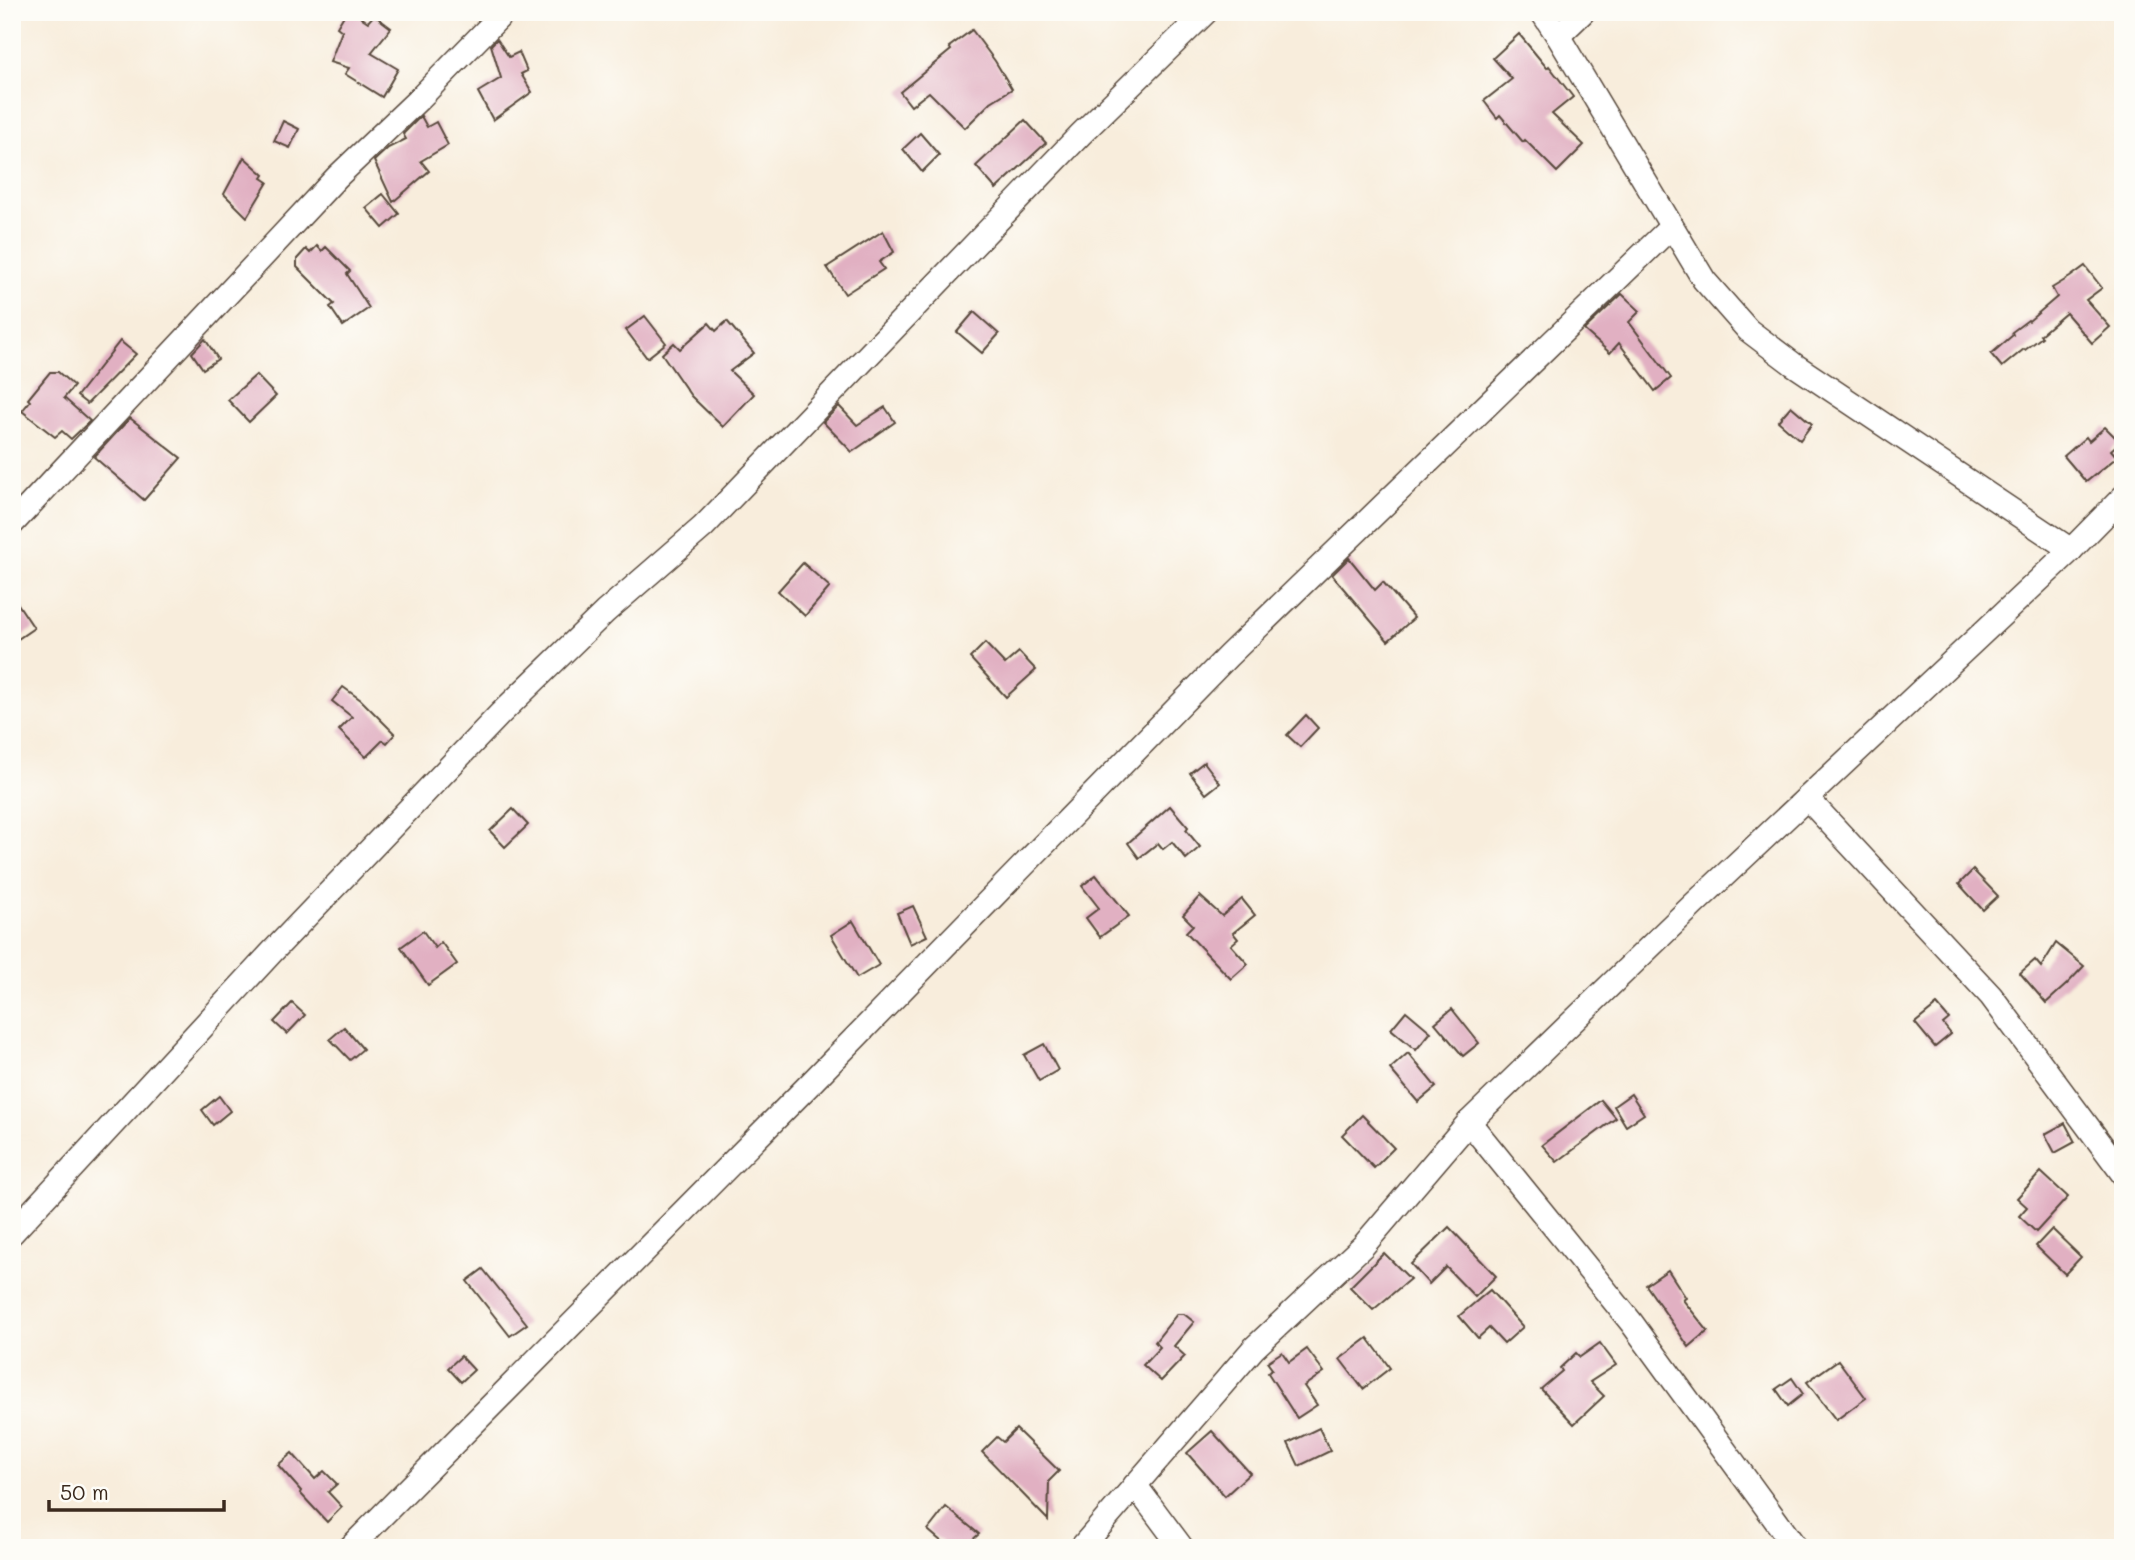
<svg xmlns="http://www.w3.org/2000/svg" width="2135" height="1560" viewBox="0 0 2135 1560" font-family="Mali,sans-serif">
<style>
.building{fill:#e1b0c2}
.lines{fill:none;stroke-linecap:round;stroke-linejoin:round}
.minor-casing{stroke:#57473a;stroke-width:26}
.minor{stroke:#fff;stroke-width:23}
</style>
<rect width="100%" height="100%" fill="#fdfcf7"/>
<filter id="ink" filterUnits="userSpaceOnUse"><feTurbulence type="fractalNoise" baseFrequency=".0143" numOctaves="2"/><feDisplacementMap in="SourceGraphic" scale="14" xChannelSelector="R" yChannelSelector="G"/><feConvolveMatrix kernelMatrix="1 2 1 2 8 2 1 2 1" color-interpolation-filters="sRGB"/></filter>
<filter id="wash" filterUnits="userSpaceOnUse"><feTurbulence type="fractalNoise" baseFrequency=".00686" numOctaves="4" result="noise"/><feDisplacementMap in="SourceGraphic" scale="28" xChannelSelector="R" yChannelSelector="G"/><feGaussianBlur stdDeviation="1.57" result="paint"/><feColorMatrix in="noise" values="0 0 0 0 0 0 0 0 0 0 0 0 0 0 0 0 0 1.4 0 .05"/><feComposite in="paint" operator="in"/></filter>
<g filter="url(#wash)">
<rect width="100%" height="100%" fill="#f8eddc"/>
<g id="blocks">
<!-- building -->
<g class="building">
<path d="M 346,12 L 353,12 L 368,22 L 374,15 L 391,28 L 371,53 L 398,69 L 382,97 L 345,74 L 349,68 L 330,62 L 342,31 L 337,27 Z"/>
<path d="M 972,30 L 995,61 L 1012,89 L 991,102 L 965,128 L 929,92 L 911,106 L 900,92 L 951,50 L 949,47 Z"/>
<path d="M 1519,34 L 1547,68 L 1549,66 L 1573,97 L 1552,114 L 1584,145 L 1557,172 L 1525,140 L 1523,142 L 1500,115 L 1497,118 L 1484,101 L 1512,79 L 1493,58 Z"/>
<path d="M 497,39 L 509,57 L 519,52 L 527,71 L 521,74 L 532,92 L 493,120 L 478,92 L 501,78 L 491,45 Z"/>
<path d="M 421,116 L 427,127 L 436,122 L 448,145 L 421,161 L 429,171 L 393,202 L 374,161 L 388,148 L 406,139 L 403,134 Z"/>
<path d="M 1025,120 L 1046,143 L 996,189 L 976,166 Z"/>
<path d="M 283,121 L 299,129 L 290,148 L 274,141 Z"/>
<path d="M 920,133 L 939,155 L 922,172 L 903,149 Z"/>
<path d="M 244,157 L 264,175 L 262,178 L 268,182 L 247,217 L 224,194 Z"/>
<path d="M 383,194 L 399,214 L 383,228 L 366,208 Z"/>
<path d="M 883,231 L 894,252 L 879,262 L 884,269 L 845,294 L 827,267 Z"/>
<path d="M 317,246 L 322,251 L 326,247 L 350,271 L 347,274 L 369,308 L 343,326 L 330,307 L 334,304 L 297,267 L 297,259 L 306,249 L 310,253 Z"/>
<path d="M 2085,266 L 2102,288 L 2086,300 L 2110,327 L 2092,343 L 2066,313 L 2040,335 L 2042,337 L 2025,350 L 2024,349 L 2002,367 L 1991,354 L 2013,335 L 2012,332 L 2028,320 L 2029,321 L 2057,297 L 2052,288 L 2070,277 Z"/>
<path d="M 1622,294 L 1640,311 L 1629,322 L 1671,378 L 1655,391 L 1619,343 L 1610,353 L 1584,330 Z"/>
<path d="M 974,312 L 999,334 L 982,353 L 957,332 Z"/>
<path d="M 645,316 L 666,343 L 647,358 L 626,330 Z"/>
<path d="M 727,321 L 754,353 L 730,371 L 754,394 L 723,427 L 691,396 L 662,354 L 674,343 L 680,349 L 709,323 L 716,331 Z"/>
<path d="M 205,339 L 218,359 L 203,369 L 192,353 Z"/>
<path d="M 120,341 L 136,354 L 87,404 L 77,396 Z"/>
<path d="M 50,372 L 58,372 L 74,386 L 64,398 L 90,421 L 71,439 L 62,431 L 55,437 L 22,411 L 30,401 L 28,399 Z"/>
<path d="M 256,375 L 276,396 L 249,422 L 228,400 Z"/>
<path d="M 839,406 L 857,425 L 885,407 L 895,422 L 852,452 L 823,422 Z"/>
<path d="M 1791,406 L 1812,424 L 1800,440 L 1778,421 Z"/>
<path d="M 130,418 L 181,458 L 144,500 L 94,457 Z"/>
<path d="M 2105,427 L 2120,442 L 2111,450 L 2117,457 L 2086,482 L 2064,456 L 2086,437 L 2089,441 Z"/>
<path d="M 1349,558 L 1375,590 L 1383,582 L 1414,618 L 1388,641 L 1332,575 Z"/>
<path d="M 803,563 L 830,587 L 805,616 L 778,591 Z"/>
<path d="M 12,595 L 34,628 L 12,643 Z"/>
<path d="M 985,643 L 1005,664 L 1019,652 L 1036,670 L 1006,697 L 970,658 Z"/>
<path d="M 343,687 L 361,700 L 395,734 L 387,743 L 383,740 L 366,757 L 339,730 L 352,717 L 332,701 Z"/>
<path d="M 1306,715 L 1318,728 L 1300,747 L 1287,735 Z"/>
<path d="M 1204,762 L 1220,783 L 1206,794 L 1190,773 Z"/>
<path d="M 1170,806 L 1188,827 L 1186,830 L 1200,847 L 1186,859 L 1172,842 L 1163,849 L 1158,843 L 1139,858 L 1128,843 Z"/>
<path d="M 513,809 L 528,825 L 505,847 L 490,831 Z"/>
<path d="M 1973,870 L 1998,896 L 1983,910 L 1959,884 Z"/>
<path d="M 1096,875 L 1129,916 L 1100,937 L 1086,918 L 1099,908 L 1082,886 Z"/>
<path d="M 1200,896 L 1222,916 L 1242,899 L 1255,915 L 1233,933 L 1238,939 L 1231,945 L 1248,964 L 1231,979 L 1186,932 L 1193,925 L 1183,915 Z"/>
<path d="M 913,906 L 927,936 L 910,944 L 897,913 Z"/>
<path d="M 853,921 L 879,965 L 857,978 L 831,935 Z"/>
<path d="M 423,931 L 435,948 L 441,942 L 457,964 L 428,985 L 401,947 Z"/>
<path d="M 2056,943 L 2084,966 L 2067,984 L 2046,1003 L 2020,973 L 2035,960 L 2041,967 Z"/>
<path d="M 292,1003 L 305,1015 L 287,1034 L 274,1022 Z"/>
<path d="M 1937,1005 L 1949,1019 L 1943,1024 L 1951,1034 L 1935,1047 L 1915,1023 Z"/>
<path d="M 1452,1009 L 1479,1043 L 1463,1056 L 1435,1023 Z"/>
<path d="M 1406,1011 L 1431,1032 L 1416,1050 L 1391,1029 Z"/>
<path d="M 344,1027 L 363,1049 L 350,1060 L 330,1039 Z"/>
<path d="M 1044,1044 L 1058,1070 L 1039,1081 L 1024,1055 Z"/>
<path d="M 1408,1053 L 1436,1087 L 1418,1102 L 1390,1069 Z"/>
<path d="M 1631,1094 L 1644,1114 L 1626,1126 L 1614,1106 Z"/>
<path d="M 219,1096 L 230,1111 L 213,1125 L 202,1110 Z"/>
<path d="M 1601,1100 L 1616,1118 L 1557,1162 L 1542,1145 Z"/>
<path d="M 1362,1115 L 1394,1148 L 1374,1168 L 1342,1135 Z"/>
<path d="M 2065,1123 L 2075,1142 L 2055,1153 L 2045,1134 Z"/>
<path d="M 2041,1172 L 2068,1197 L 2036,1232 L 2019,1216 L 2027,1207 L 2017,1198 Z"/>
<path d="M 1449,1227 L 1496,1276 L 1475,1297 L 1446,1267 L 1429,1284 L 1411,1264 Z"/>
<path d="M 2052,1229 L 2081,1257 L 2065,1274 L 2036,1246 Z"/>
<path d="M 1384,1253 L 1410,1279 L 1373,1310 L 1350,1287 Z"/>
<path d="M 483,1269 L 527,1324 L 510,1336 L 467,1281 Z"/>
<path d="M 1668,1270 L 1686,1298 L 1683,1300 L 1708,1331 L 1689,1347 L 1646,1285 Z"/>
<path d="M 1490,1290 L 1523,1327 L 1504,1344 L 1489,1328 L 1478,1338 L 1459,1316 Z"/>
<path d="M 1177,1314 L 1184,1314 L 1194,1322 L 1174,1346 L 1185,1356 L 1161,1381 L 1143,1365 L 1160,1347 L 1155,1342 Z"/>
<path d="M 1368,1338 L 1390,1368 L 1363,1389 L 1340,1359 Z"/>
<path d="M 1600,1343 L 1616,1365 L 1590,1382 L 1604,1396 L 1574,1424 L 1541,1389 L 1562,1371 L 1560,1368 L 1576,1353 L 1580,1357 Z"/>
<path d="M 1307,1349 L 1324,1372 L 1304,1386 L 1317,1405 L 1297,1418 L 1268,1373 L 1272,1369 L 1267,1362 L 1282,1352 L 1289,1362 Z"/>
<path d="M 461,1356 L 474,1370 L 461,1382 L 448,1368 Z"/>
<path d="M 1838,1360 L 1866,1398 L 1836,1420 L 1807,1382 Z"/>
<path d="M 1792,1378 L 1803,1394 L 1788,1406 L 1776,1389 Z"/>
<path d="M 1319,1428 L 1330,1451 L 1299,1466 L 1288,1443 Z"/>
<path d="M 1016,1429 L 1059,1471 L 1049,1481 L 1048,1520 L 982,1452 L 997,1437 L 1003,1442 Z"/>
<path d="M 1212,1431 L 1250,1473 L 1225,1496 L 1187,1453 Z"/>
<path d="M 292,1453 L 315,1479 L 324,1471 L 337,1484 L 328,1492 L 342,1507 L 327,1522 L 300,1493 L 301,1491 L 278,1465 Z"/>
<path d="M 946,1507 L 979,1534 L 963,1548 L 949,1548 L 928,1530 Z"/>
</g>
</g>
</g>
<g filter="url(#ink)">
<use href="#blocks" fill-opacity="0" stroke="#57473a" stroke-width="2"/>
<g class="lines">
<!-- minor casing -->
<g class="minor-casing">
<g id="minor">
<path d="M 1542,12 L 1558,36 L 1704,280 L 1748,330 L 1793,364 L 2071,550"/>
<path d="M 1558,36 L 1583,12"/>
<path d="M 12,524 L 337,177 L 421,97 L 504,12"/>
<path d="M 1807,798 L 1991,996 L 2123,1174"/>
<path d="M 1469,1122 L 1631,1322 L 1796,1548"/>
<path d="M 12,1233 L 273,951 L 501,713 L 605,612 L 703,527 L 1081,134 L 1206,12"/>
<path d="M 1135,1485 L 1182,1548"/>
<path d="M 350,1548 L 807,1087 L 1228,656 L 1671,227"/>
<path d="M 1081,1548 L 1254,1348 L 1363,1246 L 1469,1122 L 1693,905 L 2071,550 L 2123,497"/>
</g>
</g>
<!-- minor -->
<use href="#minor" class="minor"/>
</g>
</g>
<!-- margin -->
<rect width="2135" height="1560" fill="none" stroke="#fdfcf7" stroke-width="42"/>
<!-- scale -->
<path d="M49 1500v10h175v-10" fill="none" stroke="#3b2a1e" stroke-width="3.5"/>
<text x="60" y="1500" font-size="21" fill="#3b2a1e" stroke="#fdfcf7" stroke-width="5" paint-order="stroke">50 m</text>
</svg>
